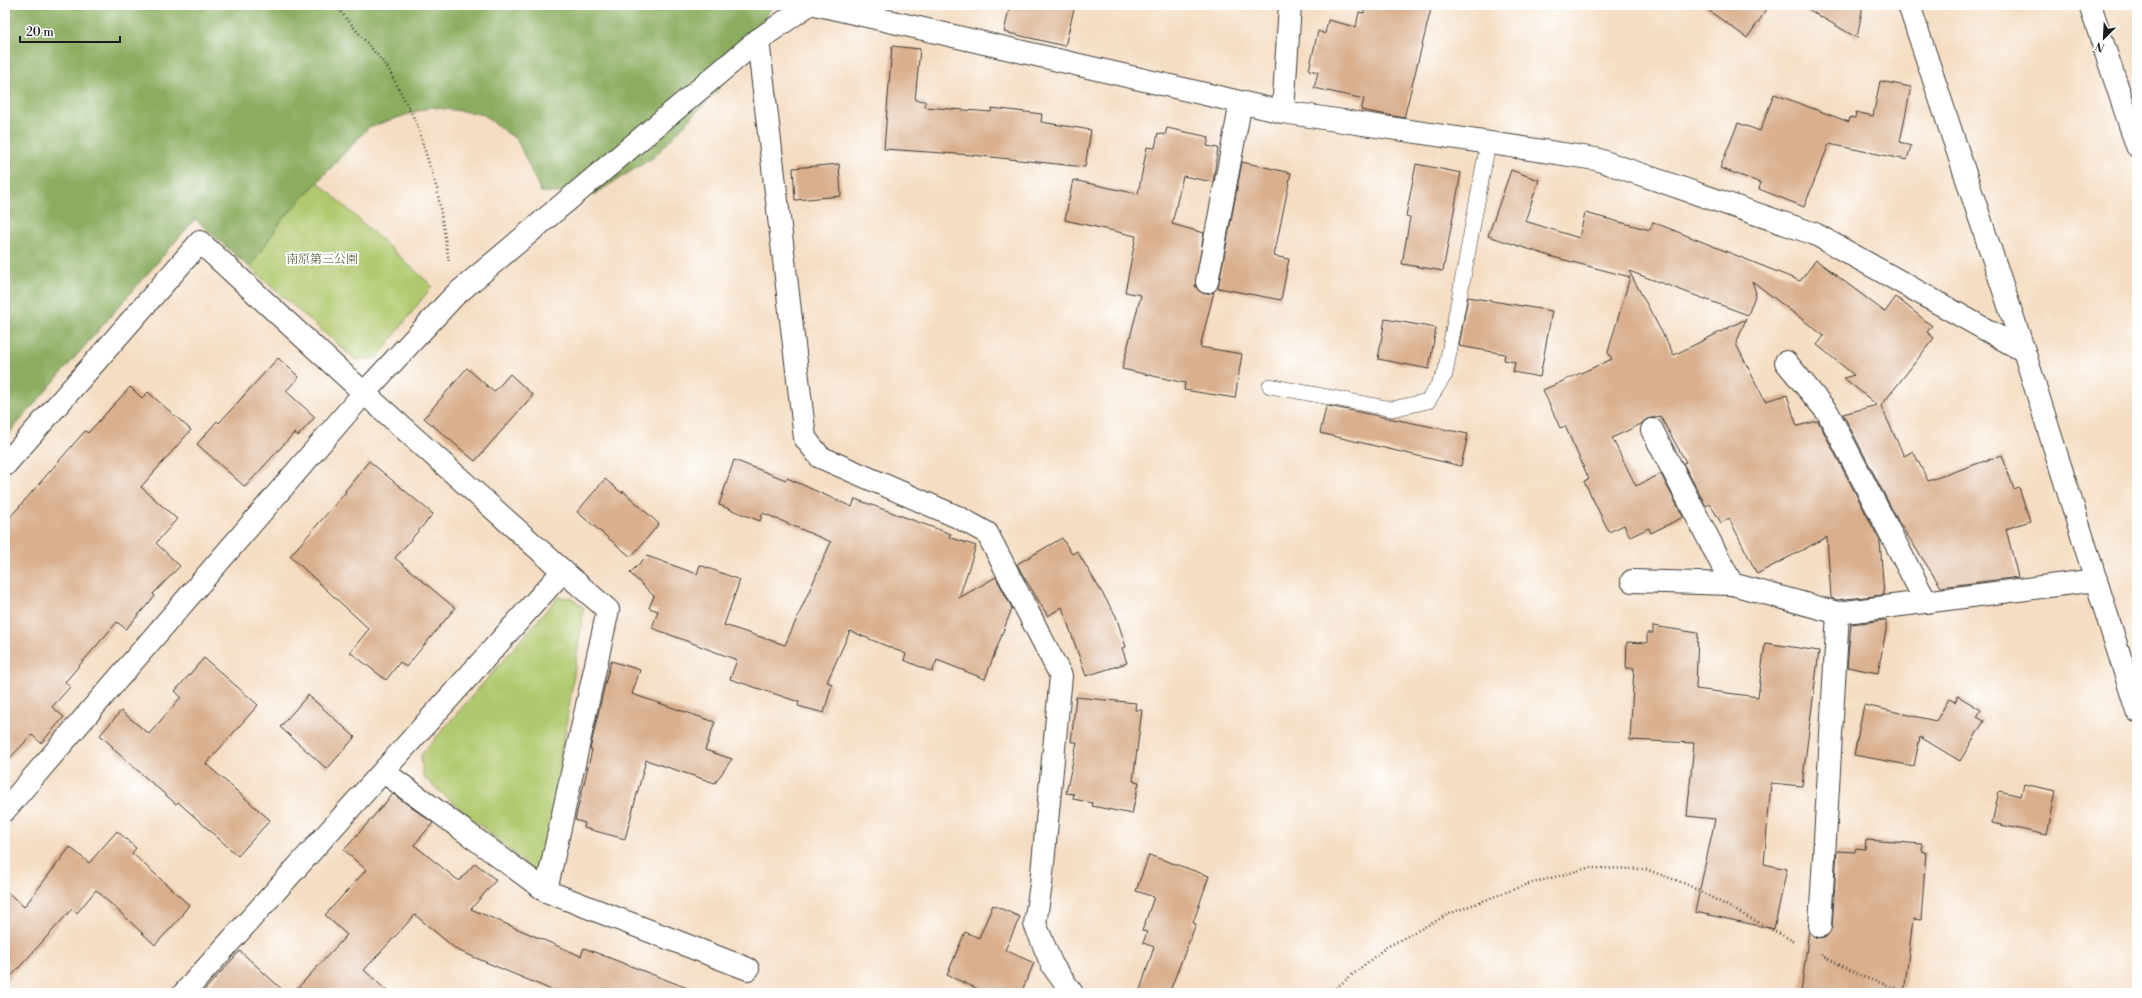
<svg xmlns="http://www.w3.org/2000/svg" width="2142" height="998" viewBox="0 0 2142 998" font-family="'Libre Bodoni','Noto Serif JP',serif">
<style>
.green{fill:#b1c96e;stroke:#667245}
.forest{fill:#8cad61;stroke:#54643e}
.building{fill:#d9af8d}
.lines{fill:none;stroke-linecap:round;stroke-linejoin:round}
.lane-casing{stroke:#3c3935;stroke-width:16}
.street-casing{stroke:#3c3935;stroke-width:24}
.secondary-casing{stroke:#3c3935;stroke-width:24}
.path{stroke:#3c3935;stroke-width:2.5;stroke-dasharray:1 3;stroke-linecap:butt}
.lane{stroke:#fff;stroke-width:15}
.street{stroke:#fff;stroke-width:22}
.secondary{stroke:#fff;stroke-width:22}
.labels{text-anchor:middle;stroke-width:4;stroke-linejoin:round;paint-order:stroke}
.park-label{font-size:12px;fill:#58613d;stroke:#fff}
</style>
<rect width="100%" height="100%" fill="#fff"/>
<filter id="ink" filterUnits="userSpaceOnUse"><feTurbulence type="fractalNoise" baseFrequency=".025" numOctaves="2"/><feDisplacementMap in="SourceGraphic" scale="8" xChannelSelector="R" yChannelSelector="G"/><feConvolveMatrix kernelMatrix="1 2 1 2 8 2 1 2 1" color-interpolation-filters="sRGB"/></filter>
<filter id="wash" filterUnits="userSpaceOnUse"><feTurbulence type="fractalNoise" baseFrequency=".012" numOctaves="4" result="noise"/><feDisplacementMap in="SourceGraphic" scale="16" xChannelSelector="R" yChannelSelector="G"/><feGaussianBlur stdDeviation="0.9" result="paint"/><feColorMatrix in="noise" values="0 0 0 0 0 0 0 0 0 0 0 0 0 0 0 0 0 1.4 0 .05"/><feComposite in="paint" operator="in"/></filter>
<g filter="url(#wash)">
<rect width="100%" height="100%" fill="#f4ddc2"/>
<!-- green -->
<g class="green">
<path d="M 318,182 L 432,286 L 377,358 L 356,360 L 250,268 L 281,221 Z"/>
<path d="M 558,597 L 571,598 L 584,608 L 544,870 L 533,870 L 423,777 L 421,755 Z"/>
</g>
<!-- forest -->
<path class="forest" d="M 5,5 L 773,5 L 718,90 L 654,157 L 593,195 L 541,192 L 517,140 L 482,114 L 431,107 L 369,127 L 281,221 L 250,268 L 195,219 L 5,438 Z"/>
<g id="blocks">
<!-- building -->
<g class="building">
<path d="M 1010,5 L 1075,5 L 1065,46 L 1004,32 Z"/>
<path d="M 1365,5 L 1432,5 L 1404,118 L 1361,110 L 1364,99 L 1314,88 L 1318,72 L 1309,70 L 1318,31 L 1325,34 L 1328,20 L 1356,27 L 1359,12 L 1364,13 Z"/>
<path d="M 1701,5 L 1770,5 L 1747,38 Z"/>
<path d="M 1801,5 L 1863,5 L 1857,38 Z"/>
<path d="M 892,46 L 920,49 L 915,100 L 925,101 L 925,107 L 991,112 L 992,108 L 1042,114 L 1041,122 L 1091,130 L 1085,167 L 972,155 L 884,149 Z"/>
<path d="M 1880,81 L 1911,87 L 1900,142 L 1911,146 L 1907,160 L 1829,144 L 1804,207 L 1759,189 L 1761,183 L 1720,168 L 1738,123 L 1760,131 L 1774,94 L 1849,122 L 1850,117 L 1855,118 L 1856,112 L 1873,116 Z"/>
<path d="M 1167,128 L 1209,137 L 1207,146 L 1218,148 L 1213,182 L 1183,176 L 1172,224 L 1204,233 L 1195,286 L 1199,291 L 1204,294 L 1214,292 L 1200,347 L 1242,354 L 1235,398 L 1184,390 L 1185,383 L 1122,369 L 1141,295 L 1125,292 L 1136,236 L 1065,220 L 1073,180 L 1138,194 L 1147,147 L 1155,148 L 1158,133 L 1165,135 Z"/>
<path d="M 1242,162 L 1291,173 L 1274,256 L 1289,259 L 1281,300 L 1218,288 Z"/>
<path d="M 839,164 L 841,196 L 795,200 L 793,168 Z"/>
<path d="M 1416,164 L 1461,173 L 1443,271 L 1402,264 L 1410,217 L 1406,216 Z"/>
<path d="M 1511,170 L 1539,180 L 1525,221 L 1579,238 L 1585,213 L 1650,230 L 1653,222 L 1800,281 L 1816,260 L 1885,312 L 1896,297 L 1932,326 L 1927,332 L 1934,338 L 1881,406 L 1904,456 L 1913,451 L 1928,481 L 2002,455 L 2014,489 L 2019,487 L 2030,521 L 2006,529 L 2018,577 L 1941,587 L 1898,521 L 1843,414 L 1877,405 L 1844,378 L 1854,375 L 1817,345 L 1824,336 L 1752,281 L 1756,293 L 1748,315 L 1629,271 L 1674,355 L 1746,319 L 1736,344 L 1765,401 L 1787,395 L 1797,426 L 1818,421 L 1880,541 L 1884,595 L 1836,600 L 1831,598 L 1827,537 L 1757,574 L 1729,518 L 1721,523 L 1710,504 L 1706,506 L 1683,463 L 1686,462 L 1660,416 L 1647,419 L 1641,424 L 1612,438 L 1636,486 L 1661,474 L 1683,517 L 1651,533 L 1649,528 L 1630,537 L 1624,525 L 1609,532 L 1584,481 L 1589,479 L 1565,426 L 1560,428 L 1543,390 L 1612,359 L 1608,352 L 1630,277 L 1553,257 L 1488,236 Z"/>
<path d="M 1468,297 L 1552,311 L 1540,377 L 1513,372 L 1515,362 L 1504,360 L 1505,354 L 1459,346 Z"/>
<path d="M 1385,319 L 1436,328 L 1429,369 L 1378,359 Z"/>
<path d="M 278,358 L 299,377 L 286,391 L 315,417 L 298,436 L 294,433 L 245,487 L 197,444 L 217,421 L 219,423 Z"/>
<path d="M 467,368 L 494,392 L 510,374 L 533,395 L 475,461 L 424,418 Z"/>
<path d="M 130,387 L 142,398 L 148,392 L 191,430 L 141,487 L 177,519 L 156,543 L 180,566 L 153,594 L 155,596 L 126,629 L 117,622 L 65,682 L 70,687 L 52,707 L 64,717 L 41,743 L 32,735 L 5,763 L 5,523 L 85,431 L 88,433 Z"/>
<path d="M 1328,406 L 1468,434 L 1461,466 L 1320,433 L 1326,407 Z"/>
<path d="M 734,460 L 786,480 L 787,478 L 852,507 L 855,499 L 951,534 L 949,537 L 976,546 L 959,598 L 996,577 L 1012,608 L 985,679 L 937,660 L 932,672 L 904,660 L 906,654 L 850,631 L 827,682 L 832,684 L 824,713 L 798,706 L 799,702 L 730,679 L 737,660 L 652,628 L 658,611 L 649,608 L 654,596 L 630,573 L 647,556 L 697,574 L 700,565 L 740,580 L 724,625 L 785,645 L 831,542 L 763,513 L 760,521 L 719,505 Z"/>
<path d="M 369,461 L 433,514 L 395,558 L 455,608 L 406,667 L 400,662 L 386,680 L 350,652 L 369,629 L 290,556 L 346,492 L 345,491 Z"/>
<path d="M 605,479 L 622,493 L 623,491 L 659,524 L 631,557 L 577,512 Z"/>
<path d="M 1062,538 L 1072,554 L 1077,551 L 1116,616 L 1126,647 L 1122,648 L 1127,663 L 1086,676 L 1062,607 L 1048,616 L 1024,577 L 1017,564 Z"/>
<path d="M 1886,620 L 1886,630 L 1878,673 L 1847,667 L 1851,624 Z"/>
<path d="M 1653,626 L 1698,633 L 1696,689 L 1758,697 L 1765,643 L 1819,651 L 1802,786 L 1771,783 L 1764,864 L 1787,869 L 1774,929 L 1695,912 L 1715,819 L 1687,816 L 1694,743 L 1630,740 L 1634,668 L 1626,668 L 1627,642 L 1647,643 L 1647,633 L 1653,633 Z"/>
<path d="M 204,658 L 258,705 L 206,764 L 270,820 L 238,856 L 178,802 L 176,804 L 112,748 L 113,747 L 100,735 L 121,711 L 149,734 L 181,697 L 175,691 Z"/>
<path d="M 611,661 L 640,670 L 632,694 L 715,722 L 705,750 L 732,759 L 715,783 L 646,760 L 625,839 L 584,828 L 585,823 L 575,820 L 592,750 L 590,749 L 605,684 Z"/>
<path d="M 308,695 L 355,737 L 327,769 L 280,727 Z"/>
<path d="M 1958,696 L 1981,710 L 1977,717 L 1984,721 L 1960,761 L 1920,737 L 1914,766 L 1854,755 L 1864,705 L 1936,721 L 1949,699 L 1955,702 Z"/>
<path d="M 1076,697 L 1136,703 L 1135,710 L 1142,710 L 1133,781 L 1139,782 L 1132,814 L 1092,806 L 1093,803 L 1073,799 L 1074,794 L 1066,793 L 1077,742 L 1071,742 Z"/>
<path d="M 2024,784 L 2056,791 L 2047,835 L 1992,823 L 1999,791 L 2021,796 Z"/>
<path d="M 393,794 L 433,823 L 414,845 L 459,881 L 475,863 L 496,880 L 471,909 L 581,956 L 584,948 L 695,991 L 694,993 L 559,993 L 457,950 L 415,915 L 364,970 L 389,993 L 293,993 L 347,935 L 325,915 L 366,870 L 344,850 Z"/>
<path d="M 117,831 L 136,848 L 132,853 L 189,905 L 182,914 L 183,915 L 155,945 L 96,890 L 77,913 L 72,909 L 5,983 L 5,890 L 24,907 L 70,847 L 89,863 Z"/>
<path d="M 1866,840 L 1923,844 L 1922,851 L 1926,852 L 1921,920 L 1913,919 L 1904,993 L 1801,993 L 1809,930 L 1813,936 L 1820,938 L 1826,937 L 1832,927 L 1837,851 L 1855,852 L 1856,848 L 1865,849 Z"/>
<path d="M 1149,855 L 1209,876 L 1193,923 L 1196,924 L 1169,993 L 1139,993 L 1154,947 L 1143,943 L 1147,932 L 1142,931 L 1154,897 L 1136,891 Z"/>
<path d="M 993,905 L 1020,917 L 1005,950 L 1034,963 L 1021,993 L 987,993 L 947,975 L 965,932 L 979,938 Z"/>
<path d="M 240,951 L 286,993 L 202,993 Z"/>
</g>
</g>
</g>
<g filter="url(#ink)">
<use href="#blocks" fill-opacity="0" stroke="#3c3935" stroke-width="1"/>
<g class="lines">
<!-- lane casing -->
<g class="lane-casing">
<path id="lane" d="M 1270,386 L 1392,409 L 1428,401 L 1445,374 L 1488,143"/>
</g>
<!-- street casing -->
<g class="street-casing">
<g id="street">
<path d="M 819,5 L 1283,112 L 1596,159 L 1815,234 L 2024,351"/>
<path d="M 1909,5 L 2024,351 L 2137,711"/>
<path d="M 758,40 L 805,438 L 820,457 L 960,518 L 987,533 L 1061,676 L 1041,884 L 1035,924 L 1052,965 L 1072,993"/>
<path d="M 1283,112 L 1290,5"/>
<path d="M 1207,282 L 1241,102"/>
<path d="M 1786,362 L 1828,413 L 1926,602"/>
<path d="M 1652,430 L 1732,584"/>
<path d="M 5,465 L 200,242 L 364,393 L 563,571 L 184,993"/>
<path d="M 1632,581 L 1732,584 L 1838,613 L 2096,580"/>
<path d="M 384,772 L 546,891 L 748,969"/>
<path d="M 5,810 L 364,393 L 454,296 L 758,40 L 808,5"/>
<path d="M 546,891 L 608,610 L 563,571"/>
<path d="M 1820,926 L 1838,613"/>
</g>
</g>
<!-- secondary casing -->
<g class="secondary-casing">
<path id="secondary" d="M 2090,5 L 2137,146"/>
</g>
<!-- path -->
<g class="path">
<path d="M 331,5 L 341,12 L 388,68 L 416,122 L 437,189 L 449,262"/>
<path d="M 1821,955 L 1866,978 L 1911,993"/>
<path d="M 1330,993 L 1385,948 L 1451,913 L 1525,885 L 1588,868 L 1645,869 L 1686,884 L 1795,942"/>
</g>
<!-- lane -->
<use href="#lane" class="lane"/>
<!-- street -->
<use href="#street" class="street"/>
<!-- secondary -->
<use href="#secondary" class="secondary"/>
</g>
</g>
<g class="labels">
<!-- park labels -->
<g class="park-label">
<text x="322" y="263">南原第三公園</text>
</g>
</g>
<!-- margin -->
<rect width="2142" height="998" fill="none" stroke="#fff" stroke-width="20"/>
<!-- north arrow -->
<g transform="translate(2104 38) rotate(204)" stroke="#ffffff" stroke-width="3" paint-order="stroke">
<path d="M0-3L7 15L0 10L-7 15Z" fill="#1c1c1c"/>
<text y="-6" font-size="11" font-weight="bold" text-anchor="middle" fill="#1c1c1c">N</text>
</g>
<!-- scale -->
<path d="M20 36v6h100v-6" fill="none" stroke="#1c1c1c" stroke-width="2"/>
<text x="26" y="36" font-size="12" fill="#1c1c1c" stroke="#ffffff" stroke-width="3" paint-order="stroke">20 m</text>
</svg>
